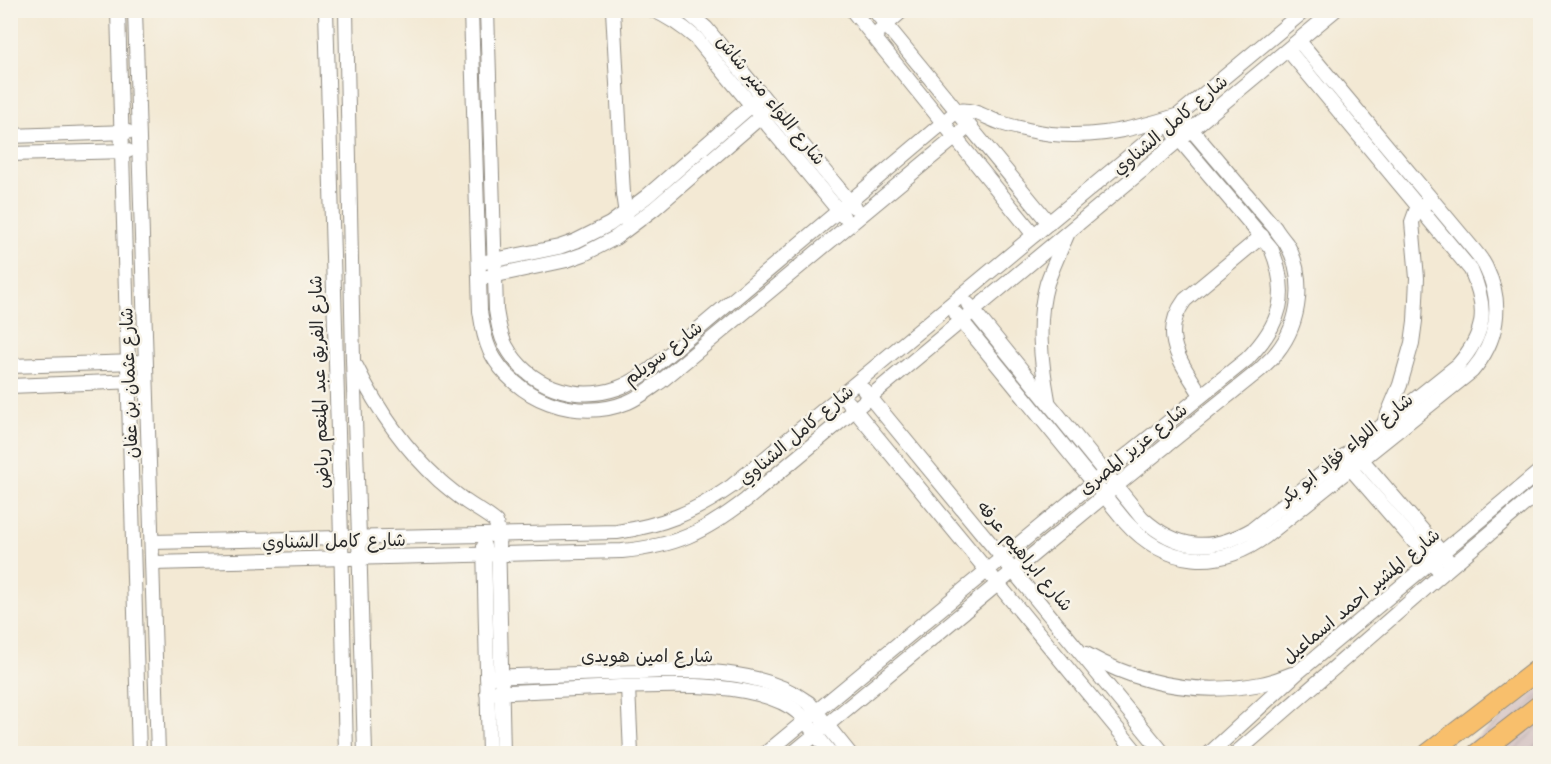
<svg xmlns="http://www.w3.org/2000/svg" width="1551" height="764" viewBox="0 0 1551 764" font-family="'Comic Neue','Playpen Sans Arabic',sans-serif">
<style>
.industrial{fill:url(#industrial-furrows)}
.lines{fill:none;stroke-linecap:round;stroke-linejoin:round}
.minor-casing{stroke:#8f8a80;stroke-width:16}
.highway-casing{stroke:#8f8a80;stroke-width:22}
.minor{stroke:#fff;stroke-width:14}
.highway{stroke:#f8bf6c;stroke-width:20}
.labels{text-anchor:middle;stroke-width:5;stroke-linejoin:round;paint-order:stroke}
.street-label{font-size:18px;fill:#2b2b2b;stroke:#f7f3e8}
</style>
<defs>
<pattern id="industrial-furrows" width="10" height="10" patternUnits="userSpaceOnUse" patternTransform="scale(1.5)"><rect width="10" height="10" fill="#d2bfc0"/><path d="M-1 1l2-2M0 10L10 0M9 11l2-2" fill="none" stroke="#b4a4a5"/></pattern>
</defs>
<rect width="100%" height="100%" fill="#f7f3e8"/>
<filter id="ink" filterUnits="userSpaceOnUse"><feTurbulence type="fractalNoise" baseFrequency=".0167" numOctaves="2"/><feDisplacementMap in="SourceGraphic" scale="12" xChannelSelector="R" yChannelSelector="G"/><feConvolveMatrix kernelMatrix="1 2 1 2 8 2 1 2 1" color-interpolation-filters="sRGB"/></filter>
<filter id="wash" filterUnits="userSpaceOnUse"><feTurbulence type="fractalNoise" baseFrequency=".008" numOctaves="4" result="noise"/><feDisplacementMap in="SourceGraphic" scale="24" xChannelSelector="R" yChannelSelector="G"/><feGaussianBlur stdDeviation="1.35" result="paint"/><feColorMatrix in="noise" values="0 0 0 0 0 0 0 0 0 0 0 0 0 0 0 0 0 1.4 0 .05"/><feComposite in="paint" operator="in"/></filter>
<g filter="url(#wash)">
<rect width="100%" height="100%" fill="#f3e9d4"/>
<!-- industrial -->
<path class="industrial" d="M 1540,688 L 1540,753 L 1456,753 Z"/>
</g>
<g filter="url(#ink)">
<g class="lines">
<!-- minor casing -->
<g class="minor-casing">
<g id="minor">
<path d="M 118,10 L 139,754"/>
<path d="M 135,10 L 158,754"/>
<path d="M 326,10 L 341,538 L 346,754"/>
<path d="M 346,10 L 353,360 L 359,537 L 365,754"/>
<path d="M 471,10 L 480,311 C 482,325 484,338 490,351 C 515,400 577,423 628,402 C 640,397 650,389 660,382 L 969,126"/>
<path d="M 487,10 L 496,310 C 498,323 500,335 506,346 C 528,386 575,403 618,388 C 630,384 640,377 650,370 L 957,111 C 974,108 986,118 1001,123 C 1010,126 1019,128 1028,130 C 1081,142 1129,131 1179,115 L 1275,228 C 1278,233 1282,238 1286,243 C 1306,276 1301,322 1277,352 C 1273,358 1266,363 1261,369 L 1116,486 L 792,754"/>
<path d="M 613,10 L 623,194 L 627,221"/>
<path d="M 653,10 C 669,17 682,26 696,38 L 843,216"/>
<path d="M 685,10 L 706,28 L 854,207"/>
<path d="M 852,10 L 1034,235"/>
<path d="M 874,10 L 1049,223"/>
<path d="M 879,31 L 903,10"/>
<path d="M 10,136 L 128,132"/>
<path d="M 10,154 L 128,151"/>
<path d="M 485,262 L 559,247 L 576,241 L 610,224 L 646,197 L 762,96"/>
<path d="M 487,277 L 567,260 L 584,254 L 615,238 L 655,208 L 772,107"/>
<path d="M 968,304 L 1142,518 C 1177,550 1212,553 1253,529 L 1458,365 C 1486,333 1488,308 1471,270 L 1288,50"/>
<path d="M 956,314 L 1125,521 C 1165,566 1218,571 1266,536 L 1472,371 C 1497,342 1504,305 1487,270 C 1484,262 1479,256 1474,250 L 1299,41"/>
<path d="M 10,366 L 136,362"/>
<path d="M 356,366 C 377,409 404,448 440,481 C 448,488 457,495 465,501 C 475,508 487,514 496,522 L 498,534 L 503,754"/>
<path d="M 10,386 L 137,381"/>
<path d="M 864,390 L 1164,754"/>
<path d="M 1201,395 C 1182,363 1158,336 1185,300 L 1262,236"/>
<path d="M 1048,400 C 1041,362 1036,321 1047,283 C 1053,266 1060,251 1067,235"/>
<path d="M 849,403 L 1138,754"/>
<path d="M 1385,421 L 1400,385 L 1412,343 L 1415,321 L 1417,278 L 1412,222 L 1416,211 L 1427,202"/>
<path d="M 1356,453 L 1447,559"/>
<path d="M 1345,462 L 1437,568"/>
<path d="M 152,542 L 617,532 C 663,525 693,513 732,486 L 1305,10"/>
<path d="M 484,546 L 489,754"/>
<path d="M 153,563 L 622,551 C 676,546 703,533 746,500 L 1335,10"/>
<path d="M 1086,654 C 1141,685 1198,696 1261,684 C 1271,682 1282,678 1292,674"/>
<path d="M 487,677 C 528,676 570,674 612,673 C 675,671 755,663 809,703 L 850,754"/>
<path d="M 628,687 L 631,754"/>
<path d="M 487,693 C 524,691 561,690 598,688 C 651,686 758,677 800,714 L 831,754"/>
<path d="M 765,754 L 1105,473 L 1247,359 C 1282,323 1290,294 1271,248 L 1174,133"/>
<path d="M 1209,754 L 1297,673 L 1540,471"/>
<path d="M 1235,754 L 1442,574 L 1540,491"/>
</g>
</g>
<!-- highway casing -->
<g class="highway-casing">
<g id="highway">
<path d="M 1428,754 L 1540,668"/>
<path d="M 1477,754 L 1540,705"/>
</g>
</g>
<!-- minor -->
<use href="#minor" class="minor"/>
<!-- highway -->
<use href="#highway" class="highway"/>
</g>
</g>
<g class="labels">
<!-- street labels -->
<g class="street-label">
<text transform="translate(771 100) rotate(51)" y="6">شارع اللواء منير شاش</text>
<text transform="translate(1170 125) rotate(-40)" y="6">شارع كامل الشناوي</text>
<text transform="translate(663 353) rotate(-37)" y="6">شارع سويلم</text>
<text transform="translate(319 382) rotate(-92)" y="6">شارع الفريق عبد المنعم رياض</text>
<text transform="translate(129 383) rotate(-92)" y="6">شارع عثمان بن عفان</text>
<text transform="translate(796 435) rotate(-40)" y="6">شارع كامل الشناوي</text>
<text transform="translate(1133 449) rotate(-39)" y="6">شارع عزيز المصرى</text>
<text transform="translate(1346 449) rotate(-39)" y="6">شارع اللواء فؤاد ابو بكر</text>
<text transform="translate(334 541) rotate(-1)" y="6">شارع كامل الشناوي</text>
<text transform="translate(1025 556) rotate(50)" y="6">شارع ابراهيم عرفه</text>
<text transform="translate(1361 596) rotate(-40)" y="6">شارع المشير احمد اسماعيل</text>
<text x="647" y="662">شارع امين هويدى</text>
</g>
</g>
<!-- margin -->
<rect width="1551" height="764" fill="none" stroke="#f7f3e8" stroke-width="36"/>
</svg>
